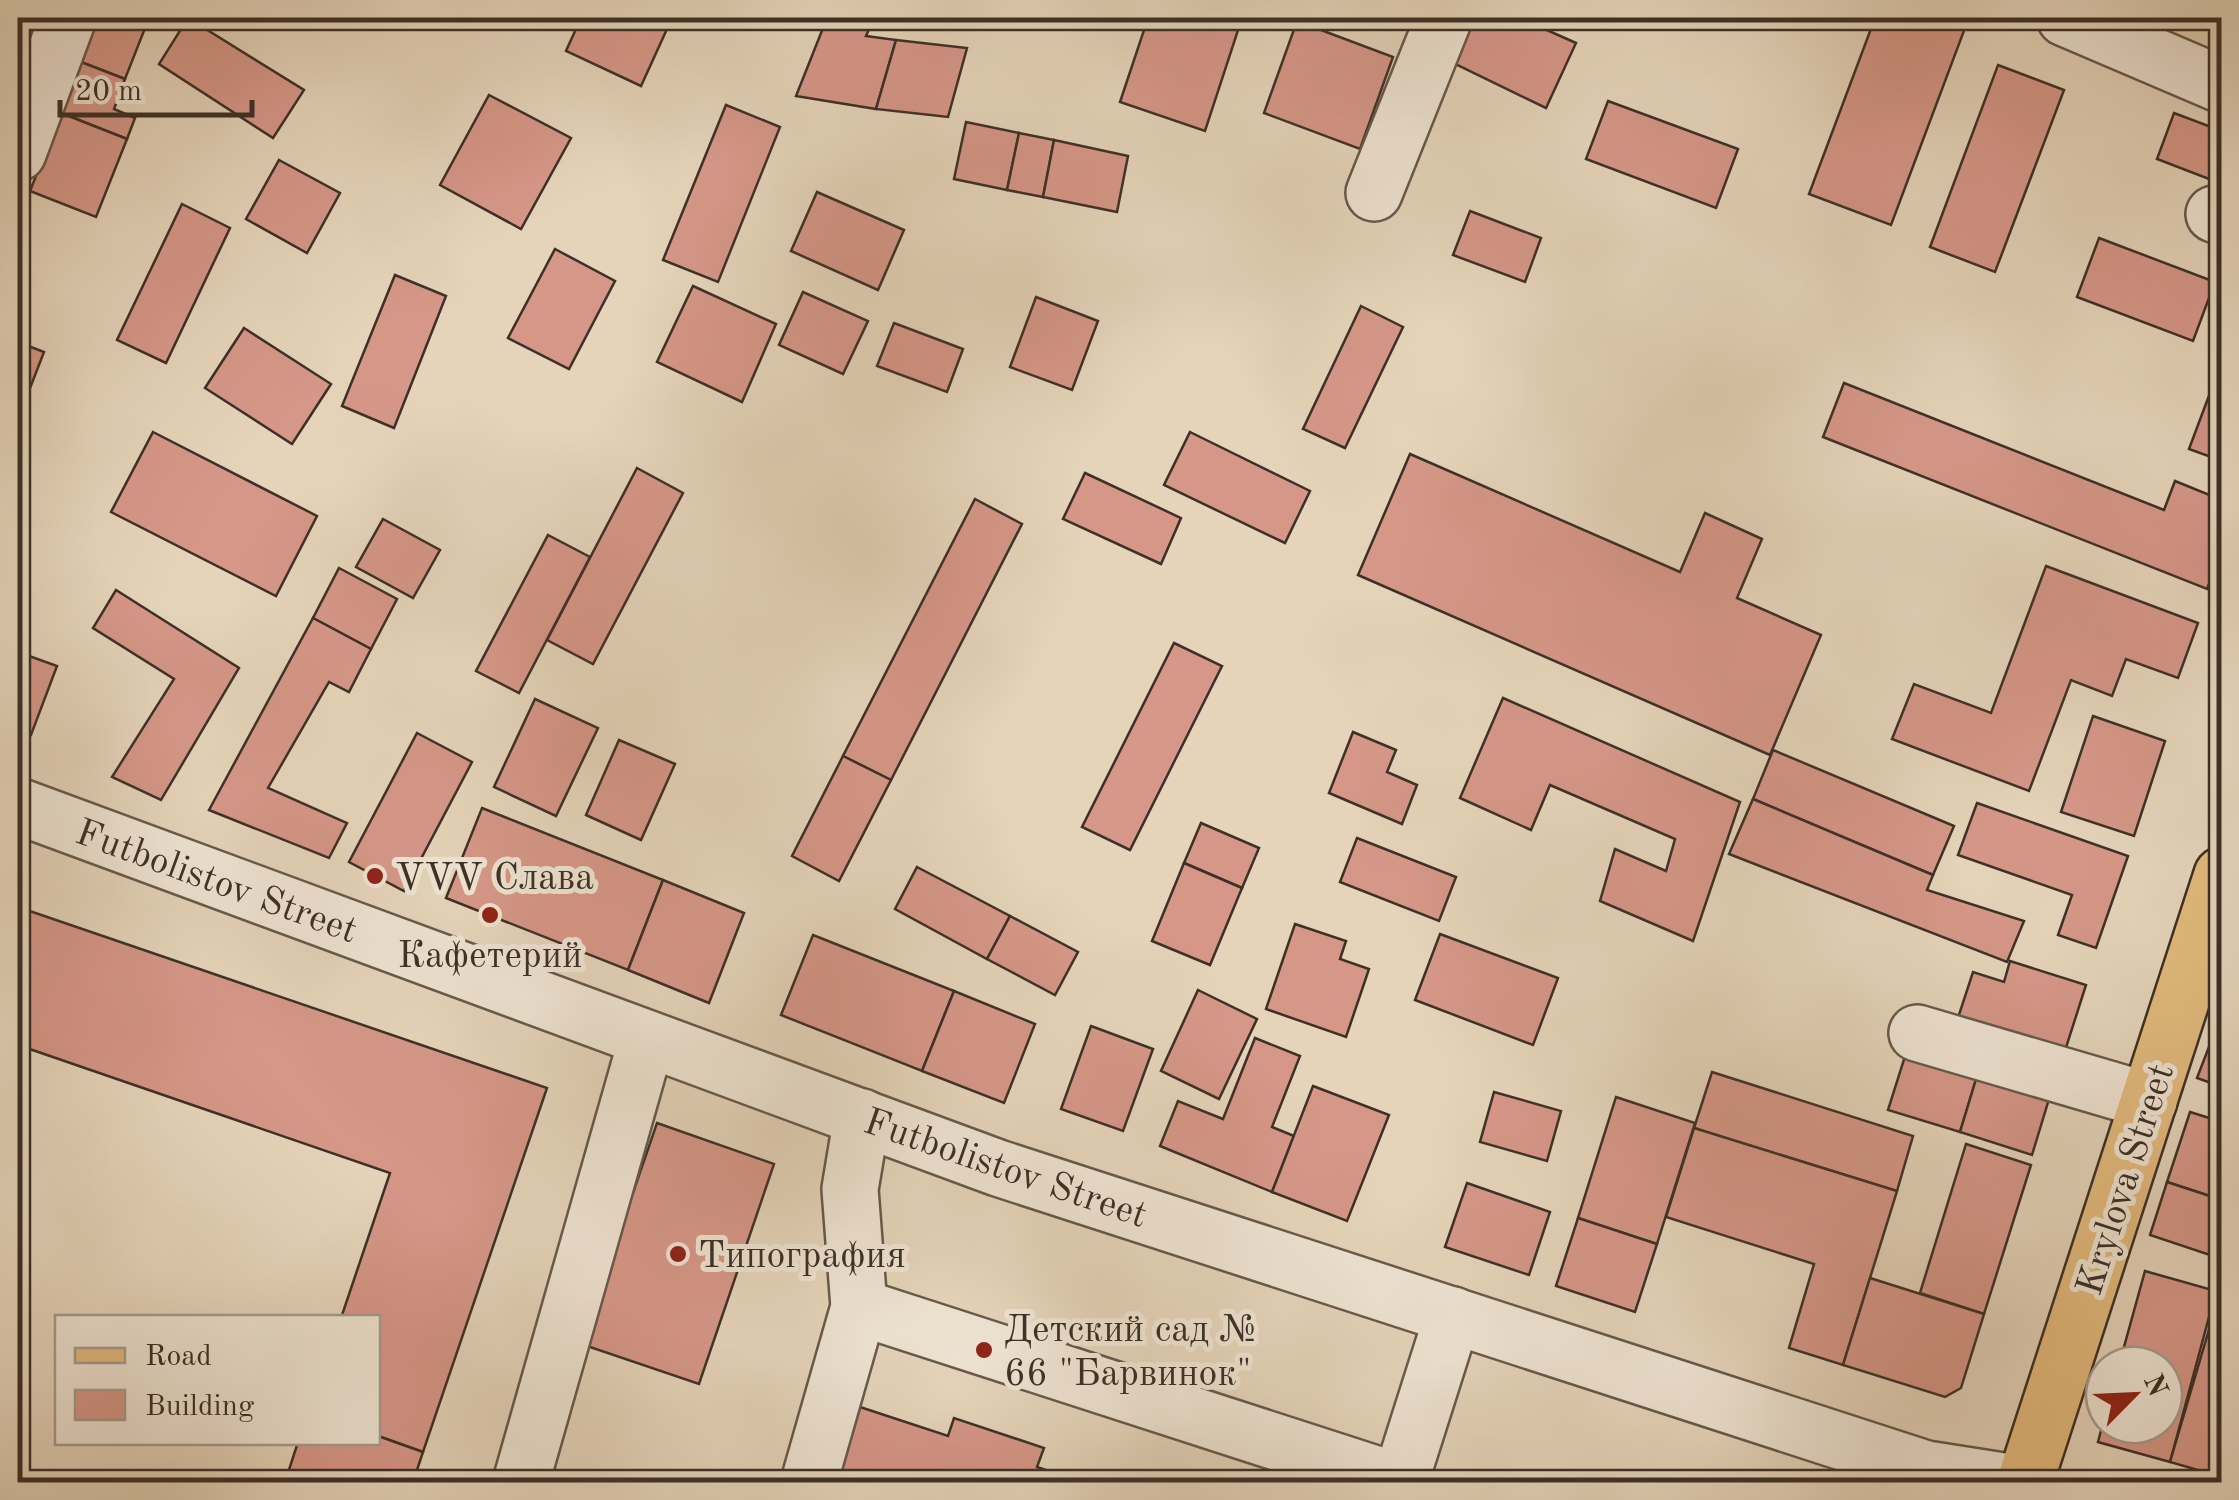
<svg xmlns="http://www.w3.org/2000/svg" width="2239" height="1500" viewBox="0 0 2239 1500" font-family="'Old Standard TT',serif">
<style>
.building{fill:#d69788;stroke:#3d3027;stroke-width:2.5}
.lines{fill:none;stroke-linecap:round;stroke-linejoin:round}
.minor-casing{stroke:#67594c;stroke-width:60}
.major-casing{stroke:#3d3027;stroke-width:60}
.minor{stroke:#eee3d2;stroke-width:55}
.major{stroke:#e2ba7d;stroke-width:55}
.poi-dot{fill:#8f2418;stroke:#eee3d2;stroke-width:4}
.labels{text-anchor:middle;stroke-width:10;stroke-linejoin:round;paint-order:stroke}
.poi-label{font-size:38px;fill:#3d3027;stroke:#eee3d2;text-anchor:start}
.street-label{font-size:38px;fill:#3d3027;stroke:#eee3d2}
</style>
<rect width="100%" height="100%" fill="#e5d4ba"/>
<filter id="stains"><feTurbulence type="fractalNoise" baseFrequency=".002" numOctaves="4"/><feColorMatrix values="0 0 0 0 .2 0 0 0 0 .09 0 0 0 0 .02 0 0 0 .5 -.17"/></filter>
<radialGradient id="worn" r=".72"><stop offset=".6" stop-color="#630" stop-opacity="0"/><stop offset="1" stop-color="#630" stop-opacity=".3"/></radialGradient>
<!-- building -->
<g class="building">
<path d="M 98,18 L 149,18 L 125,79 L 81,62 Z"/>
<path d="M 188,18 L 304,90 L 273,138 L 159,64 Z"/>
<path d="M 581,18 L 672,18 L 641,86 L 566,51 Z"/>
<path d="M 827,18 L 874,18 L 866,36 L 896,40 L 876,109 L 796,96 Z"/>
<path d="M 1148,18 L 1242,18 L 1205,131 L 1120,102 Z"/>
<path d="M 1471,18 L 1520,18 L 1576,43 L 1546,108 L 1451,62 Z"/>
<path d="M 1875,18 L 1968,20 L 1891,225 L 1809,194 Z"/>
<path d="M 1297,21 L 1393,57 L 1360,149 L 1264,113 Z"/>
<path d="M 896,40 L 967,48 L 948,117 L 876,109 Z"/>
<path d="M 81,62 L 125,79 L 114,109 L 135,118 L 127,139 L 61,113 Z"/>
<path d="M 1998,65 L 2064,90 L 1995,272 L 1930,247 Z"/>
<path d="M 489,95 L 571,138 L 521,229 L 440,185 Z"/>
<path d="M 1608,101 L 1738,149 L 1716,208 L 1586,159 Z"/>
<path d="M 726,105 L 780,127 L 718,282 L 663,260 Z"/>
<path d="M 61,113 L 127,139 L 96,217 L 30,191 Z"/>
<path d="M 2174,113 L 2222,131 L 2222,184 L 2157,159 Z"/>
<path d="M 966,122 L 1019,133 L 1007,190 L 954,179 Z"/>
<path d="M 1019,133 L 1054,140 L 1043,197 L 1007,190 Z"/>
<path d="M 1054,140 L 1128,156 L 1117,212 L 1043,197 Z"/>
<path d="M 279,160 L 340,193 L 307,253 L 246,219 Z"/>
<path d="M 817,192 L 904,230 L 878,290 L 791,251 Z"/>
<path d="M 182,204 L 230,228 L 166,363 L 117,340 Z"/>
<path d="M 1470,211 L 1541,238 L 1525,282 L 1453,255 Z"/>
<path d="M 2099,238 L 2215,282 L 2193,341 L 2077,297 Z"/>
<path d="M 555,249 L 615,281 L 569,369 L 508,338 Z"/>
<path d="M 395,275 L 446,296 L 394,428 L 342,406 Z"/>
<path d="M 693,286 L 776,324 L 742,402 L 657,362 Z"/>
<path d="M 803,292 L 868,321 L 843,374 L 779,345 Z"/>
<path d="M 1036,297 L 1098,321 L 1072,390 L 1010,367 Z"/>
<path d="M 1361,306 L 1403,327 L 1345,448 L 1303,429 Z"/>
<path d="M 894,323 L 963,349 L 947,392 L 877,366 Z"/>
<path d="M 244,328 L 331,384 L 292,444 L 205,388 Z"/>
<path d="M 18,342 L 44,352 L 18,419 Z"/>
<path d="M 2222,361 L 2222,461 L 2189,449 Z"/>
<path d="M 1844,383 L 2164,510 L 2175,481 L 2222,500 L 2222,551 L 2207,589 L 1823,437 Z"/>
<path d="M 153,432 L 317,516 L 276,596 L 111,512 Z"/>
<path d="M 1190,432 L 1310,491 L 1285,543 L 1164,485 Z"/>
<path d="M 1410,454 L 1680,572 L 1705,513 L 1762,539 L 1737,598 L 1821,635 L 1770,755 L 1358,575 Z"/>
<path d="M 637,468 L 683,493 L 593,664 L 547,640 Z"/>
<path d="M 1085,473 L 1181,518 L 1161,564 L 1063,519 Z"/>
<path d="M 975,499 L 1022,524 L 891,780 L 843,756 Z"/>
<path d="M 383,519 L 440,550 L 413,598 L 356,567 Z"/>
<path d="M 548,535 L 590,557 L 519,693 L 476,671 Z"/>
<path d="M 2046,566 L 2198,623 L 2178,678 L 2126,659 L 2112,696 L 2071,680 L 2029,791 L 1892,739 L 1914,684 L 1991,713 Z"/>
<path d="M 339,568 L 397,599 L 371,649 L 313,618 Z"/>
<path d="M 116,590 L 239,668 L 161,800 L 112,777 L 174,679 L 93,628 Z"/>
<path d="M 313,618 L 371,649 L 349,692 L 329,682 L 268,788 L 347,823 L 329,858 L 209,810 Z"/>
<path d="M 1174,643 L 1222,666 L 1130,850 L 1082,827 Z"/>
<path d="M 18,652 L 57,666 L 31,735 L 18,730 Z"/>
<path d="M 1503,698 L 1740,802 L 1693,941 L 1600,901 L 1615,849 L 1666,871 L 1675,839 L 1550,785 L 1531,830 L 1460,798 Z"/>
<path d="M 535,699 L 598,728 L 556,816 L 494,787 Z"/>
<path d="M 2093,716 L 2165,741 L 2134,836 L 2061,812 Z"/>
<path d="M 1353,732 L 1396,750 L 1387,772 L 1417,785 L 1402,824 L 1329,793 Z"/>
<path d="M 417,733 L 472,762 L 404,891 L 349,862 Z"/>
<path d="M 619,740 L 675,764 L 641,840 L 586,815 Z"/>
<path d="M 1773,750 L 1954,826 L 1933,875 L 1753,799 Z"/>
<path d="M 843,756 L 891,780 L 839,881 L 792,856 Z"/>
<path d="M 1753,799 L 1933,875 L 1927,890 L 2024,921 L 2007,962 L 1729,854 Z"/>
<path d="M 1977,803 L 2128,856 L 2096,948 L 2058,935 L 2072,895 L 1958,855 Z"/>
<path d="M 482,808 L 663,880 L 628,970 L 446,898 Z"/>
<path d="M 1201,823 L 1259,848 L 1242,888 L 1184,863 Z"/>
<path d="M 1357,838 L 1456,877 L 1439,921 L 1340,882 Z"/>
<path d="M 1184,863 L 1242,888 L 1210,965 L 1152,941 Z"/>
<path d="M 917,867 L 1010,916 L 987,959 L 895,909 Z"/>
<path d="M 663,880 L 744,913 L 709,1003 L 628,970 Z"/>
<path d="M 18,907 L 547,1088 L 423,1452 L 378,1436 L 378,1318 L 341,1318 L 390,1173 L 18,1045 Z"/>
<path d="M 1010,916 L 1078,952 L 1055,995 L 987,959 Z"/>
<path d="M 1295,924 L 1346,941 L 1340,959 L 1369,969 L 1346,1037 L 1266,1009 Z"/>
<path d="M 1440,934 L 1558,978 L 1533,1045 L 1415,1000 Z"/>
<path d="M 813,935 L 954,991 L 922,1071 L 781,1015 Z"/>
<path d="M 2010,961 L 2086,985 L 2063,1057 L 1956,1024 L 1973,972 L 2004,982 Z"/>
<path d="M 1198,990 L 1257,1019 L 1219,1099 L 1161,1071 Z"/>
<path d="M 954,991 L 1035,1024 L 1004,1103 L 922,1071 Z"/>
<path d="M 2222,1013 L 2222,1087 L 2197,1078 Z"/>
<path d="M 1091,1026 L 1153,1049 L 1123,1131 L 1061,1109 Z"/>
<path d="M 1255,1038 L 1300,1056 L 1272,1127 L 1294,1136 L 1272,1192 L 1160,1146 L 1178,1101 L 1223,1119 Z"/>
<path d="M 1906,1053 L 1977,1076 L 1960,1132 L 1888,1110 Z"/>
<path d="M 1712,1072 L 1913,1136 L 1897,1191 L 1694,1128 Z"/>
<path d="M 1977,1076 L 2049,1099 L 2032,1155 L 1960,1132 Z"/>
<path d="M 1313,1086 L 1389,1115 L 1347,1221 L 1272,1192 Z"/>
<path d="M 1494,1092 L 1561,1111 L 1547,1161 L 1480,1142 Z"/>
<path d="M 1616,1097 L 1695,1123 L 1657,1244 L 1578,1218 Z"/>
<path d="M 2190,1112 L 2222,1122 L 2222,1200 L 2167,1182 Z"/>
<path d="M 657,1123 L 774,1164 L 699,1384 L 581,1344 Z"/>
<path d="M 1694,1128 L 1897,1191 L 1843,1365 L 1789,1348 L 1814,1264 L 1666,1217 Z"/>
<path d="M 1966,1144 L 2031,1165 L 1984,1314 L 1920,1293 Z"/>
<path d="M 2167,1182 L 2222,1200 L 2222,1259 L 2150,1235 Z"/>
<path d="M 1467,1183 L 1550,1212 L 1529,1275 L 1445,1247 Z"/>
<path d="M 1578,1218 L 1657,1244 L 1635,1312 L 1556,1286 Z"/>
<path d="M 2145,1271 L 2216,1291 L 2170,1462 L 2098,1442 L 2104,1419 L 2104,1425 L 2164,1425 L 2164,1365 L 2119,1365 Z"/>
<path d="M 1870,1278 L 1984,1314 L 1961,1388 L 1945,1397 L 1843,1365 Z"/>
<path d="M 2218,1299 L 2222,1300 L 2222,1477 L 2170,1462 Z"/>
<path d="M 860,1407 L 948,1436 L 954,1418 L 1044,1448 L 1037,1467 L 1081,1482 L 834,1482 Z"/>
<path d="M 378,1436 L 423,1452 L 413,1482 L 285,1482 L 298,1442 L 378,1442 Z"/>
</g>
<g class="lines">
<!-- minor casing -->
<g class="minor-casing">
<g id="minor">
<path d="M 2065,18 L 2222,85"/>
<path d="M 18,153 L 68,18"/>
<path d="M 1374,193 L 1444,18"/>
<path d="M 2214,214 L 2222,217"/>
<path d="M 18,806 L 998,1168 L 1926,1469 L 2009,1482"/>
<path d="M 1917,1033 L 2149,1101"/>
<path d="M 859,1307 L 1400,1482"/>
<path d="M 521,1482 L 647,1039"/>
<path d="M 809,1482 L 859,1307 L 850,1189 L 862,1117"/>
<path d="M 1400,1482 L 1453,1315"/>
</g>
</g>
<!-- major casing -->
<g class="major-casing">
<path id="major" d="M 2025,1482 L 2222,875"/>
</g>
<!-- minor -->
<use href="#minor" class="minor"/>
<!-- major -->
<use href="#major" class="major"/>
</g>
<!-- markers -->
<g class="poi-dot">
<circle cx="375" cy="876" r="10"/>
<circle cx="490" cy="915" r="10"/>
<circle cx="678" cy="1254" r="10"/>
<circle cx="984" cy="1350" r="10"/>
</g>
<g class="labels">
<!-- poi labels -->
<g class="poi-label">
<text x="395" y="889">VVV Слава</text>
<text x="490" y="967" text-anchor="middle">Кафетерий</text>
<text x="698" y="1267">Типография</text>
<text x="1004" y="1341">Детский сад №<tspan x="1004" dy="44">66 "Барвинок"</tspan></text>
</g>
<!-- street labels -->
<g class="street-label">
<text transform="translate(217 880) rotate(20)" y="13">Futbolistov Street</text>
<text transform="translate(1006 1167) rotate(19)" y="13">Futbolistov Street</text>
<text transform="translate(2124 1179) rotate(-72)" y="13">Krylova Street</text>
</g>
</g>
<!-- margin -->
<rect width="2239" height="1500" fill="none" stroke="#e5d4ba" stroke-width="60"/>
<rect x="20" y="20" width="2199" height="1460" fill="none" stroke="#3d3027" stroke-width="5"/>
<rect x="30" y="30" width="2179" height="1440" fill="none" stroke="#3d3027" stroke-width="2.5"/>
<!-- legend -->
<rect x="55" y="1315" width="325" height="130" fill="#eee3d2" stroke="#a79b8e" stroke-width="2.5"/>
<rect x="75" y="1348" width="50" height="15" fill="#e2ba7d" stroke="#a79b8e" stroke-width="2.5"/>
<text x="145" y="1365" font-size="30" fill="#3d3027">Road</text>
<rect x="75" y="1390" width="50" height="30" fill="#d69788" stroke="#a79b8e" stroke-width="2.5"/>
<text x="145" y="1415" font-size="30" fill="#3d3027">Building</text>
<!-- north arrow -->
<g transform="translate(2134 1395) rotate(66)"><circle r="48" fill="#eee3d2" stroke="#a79b8e" stroke-width="2.5"/>
<path d="M0-8L18 38L0 25L-18 38Z" fill="#8f2418"/>
<text y="-15" font-size="28" font-weight="bold" text-anchor="middle" fill="#3d3027">N</text>
</g>
<!-- scale -->
<path d="M60 100v15h192v-15" fill="none" stroke="#3d3027" stroke-width="5"/>
<text x="75" y="100" font-size="30" fill="#3d3027" stroke="#eee3d2" stroke-width="8" paint-order="stroke">20 m</text>
<rect width="100%" height="100%" filter="url(#stains)"/>
<rect width="100%" height="100%" fill="url(#worn)"/>
</svg>
